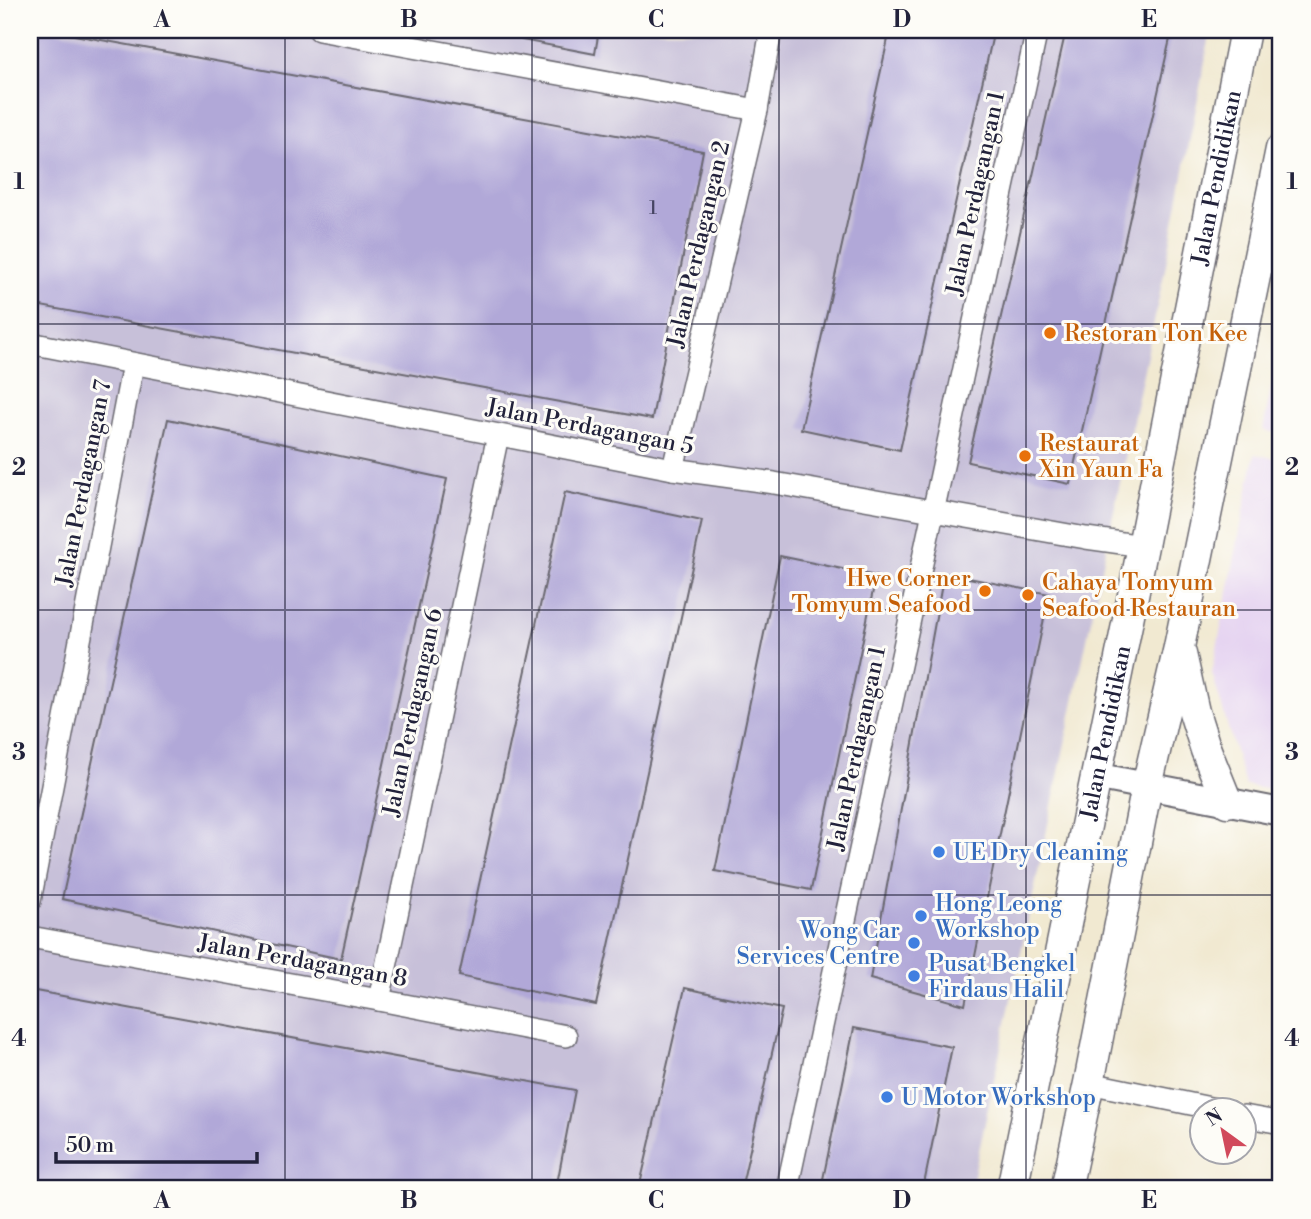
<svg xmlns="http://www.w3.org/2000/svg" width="1311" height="1219" viewBox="0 0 1311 1219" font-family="'Libre Bodoni',serif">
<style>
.built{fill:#e5d3f1}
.industrial{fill:#c7c0d9}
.building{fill:#b1a8d8}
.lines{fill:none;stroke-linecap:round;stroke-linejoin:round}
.minor-casing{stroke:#6a6870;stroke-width:24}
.tertiary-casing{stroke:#6a6870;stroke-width:30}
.secondary-casing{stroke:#6a6870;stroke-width:33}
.minor{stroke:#fff;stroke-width:21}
.tertiary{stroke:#fff;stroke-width:26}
.secondary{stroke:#fff;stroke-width:30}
.grid{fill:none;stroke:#22223b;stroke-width:2;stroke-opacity:0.55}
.food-dot{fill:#e8710a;stroke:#fdfcf7;stroke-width:2.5}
.shop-dot{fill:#3f7fe0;stroke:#fdfcf7;stroke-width:2.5}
.labels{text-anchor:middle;stroke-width:6;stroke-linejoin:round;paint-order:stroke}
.number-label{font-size:19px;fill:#464462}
.street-label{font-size:23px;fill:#22223b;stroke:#fdfcf7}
.food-label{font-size:23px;fill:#c56008;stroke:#fdfcf7;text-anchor:start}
.shop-label{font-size:23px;fill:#366cbe;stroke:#fdfcf7;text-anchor:start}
.neatline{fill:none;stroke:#22223b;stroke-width:2.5}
.grid-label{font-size:23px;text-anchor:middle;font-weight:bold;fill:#22223b}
</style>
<rect width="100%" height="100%" fill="#fdfcf7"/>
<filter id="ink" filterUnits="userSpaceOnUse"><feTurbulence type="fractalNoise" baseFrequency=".0143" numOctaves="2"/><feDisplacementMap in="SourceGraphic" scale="14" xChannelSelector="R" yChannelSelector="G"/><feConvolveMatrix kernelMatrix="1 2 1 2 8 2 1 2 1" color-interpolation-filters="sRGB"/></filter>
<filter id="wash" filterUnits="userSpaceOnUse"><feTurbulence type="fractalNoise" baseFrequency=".00686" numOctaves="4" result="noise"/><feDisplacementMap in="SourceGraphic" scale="28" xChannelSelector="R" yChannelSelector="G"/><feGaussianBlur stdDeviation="1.57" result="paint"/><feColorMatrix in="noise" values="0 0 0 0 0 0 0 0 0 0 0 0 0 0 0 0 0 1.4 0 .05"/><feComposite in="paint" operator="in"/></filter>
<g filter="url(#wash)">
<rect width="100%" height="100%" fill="#f1e9d1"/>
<!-- built -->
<g class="built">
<path d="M 1281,336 L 1281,434 L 1263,430 Z"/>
<path d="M 1255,454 L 1281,460 L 1281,792 L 1245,785 L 1212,673 Z"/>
</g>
<!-- industrial -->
<path class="industrial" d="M 30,30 L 1211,30 L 1164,274 L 971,1189 L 30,1189 Z"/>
<g id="blocks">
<!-- building -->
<g class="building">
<path d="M 30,30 L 47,30 L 703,151 L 652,419 L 30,304 Z"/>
<path d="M 523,30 L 599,30 L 595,54 L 522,40 Z"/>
<path d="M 890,30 L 994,30 L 900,450 L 801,429 Z"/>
<path d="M 1066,30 L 1172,30 L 1070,484 L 968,462 Z"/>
<path d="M 168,419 L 447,479 L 341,959 L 62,899 Z"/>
<path d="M 565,492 L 702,521 L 596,1005 L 459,976 Z"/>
<path d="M 780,556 L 876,576 L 811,890 L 715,871 Z"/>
<path d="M 944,573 L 1049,594 L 965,1005 L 870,979 Z"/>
<path d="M 685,988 L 782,1009 L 741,1189 L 639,1189 Z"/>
<path d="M 30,990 L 575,1090 L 556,1189 L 30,1189 Z"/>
<path d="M 854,1028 L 952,1047 L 923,1189 L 821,1189 Z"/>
</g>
</g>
</g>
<g filter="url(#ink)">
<use href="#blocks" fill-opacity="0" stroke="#6a6870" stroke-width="2"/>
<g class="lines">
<!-- minor casing -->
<g class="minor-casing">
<g id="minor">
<path d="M 319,30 L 757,110"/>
<path d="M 30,343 L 673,469 L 774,483 L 1086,538 L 1143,546"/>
<path d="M 673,469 L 757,110 L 771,30"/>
<path d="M 30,901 L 133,364"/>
<path d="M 30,937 L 379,1000 L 566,1036"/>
<path d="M 379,1000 L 498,435"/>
<path d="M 1089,1083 L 1220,1110"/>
<path d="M 1244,1116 L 1281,1123"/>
<path d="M 787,1189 L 1037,30"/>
</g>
</g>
<!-- tertiary casing -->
<g class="tertiary-casing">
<path id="tertiary" d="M 1095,776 L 1281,812"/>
</g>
<!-- secondary casing -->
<g class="secondary-casing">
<g id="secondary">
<path d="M 1181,654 L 1194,712 L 1206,750 L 1227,802"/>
<path id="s1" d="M 1012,1189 L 1143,546 L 1245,30"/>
<path d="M 1066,1189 L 1089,1083 L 1147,786 L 1179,647 L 1281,149"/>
</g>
</g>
<!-- minor -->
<use href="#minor" class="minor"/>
<!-- tertiary -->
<use href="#tertiary" class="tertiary"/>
<!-- secondary -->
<use href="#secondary" class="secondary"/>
</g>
</g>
<!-- grid -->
<path class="grid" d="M 285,30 L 285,1189M 532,30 L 532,1189M 779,30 L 779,1189M 1026,30 L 1026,1189M 30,324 L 1281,324M 30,610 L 1281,610M 30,895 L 1281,895"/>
<!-- markers -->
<g class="food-dot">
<circle cx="1050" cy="333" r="7"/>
<circle cx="1025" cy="456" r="7"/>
<circle cx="985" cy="591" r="7"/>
<circle cx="1028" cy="595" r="7"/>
</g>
<g class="shop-dot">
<circle cx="939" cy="852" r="7"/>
<circle cx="921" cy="916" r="7"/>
<circle cx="914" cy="943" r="7"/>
<circle cx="914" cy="976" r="7"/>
<circle cx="887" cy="1097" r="7"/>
</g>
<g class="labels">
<!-- number labels -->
<g class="number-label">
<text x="653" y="214">1</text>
</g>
<!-- street labels -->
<g class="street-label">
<text dy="8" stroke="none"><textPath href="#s1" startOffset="1032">Jalan Pendidikan</textPath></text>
<text transform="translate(975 193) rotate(-78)" y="8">Jalan Perdagangan 1</text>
<text transform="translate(698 244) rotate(-77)" y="8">Jalan Perdagangan 2</text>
<text transform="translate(590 426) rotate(11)" y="8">Jalan Perdagangan 5</text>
<text transform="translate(83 483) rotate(-79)" y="8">Jalan Perdagangan 7</text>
<text transform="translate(412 712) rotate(-78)" y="8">Jalan Perdagangan 6</text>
<text dy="8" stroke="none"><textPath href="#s1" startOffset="466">Jalan Pendidikan</textPath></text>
<text transform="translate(856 748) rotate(-78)" y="8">Jalan Perdagangan 1</text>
<text transform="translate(303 960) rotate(10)" y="8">Jalan Perdagangan 8</text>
</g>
<!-- food labels -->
<g class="food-label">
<text x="1064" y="341">Restoran Ton Kee</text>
<text x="1039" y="451">Restaurat<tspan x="1039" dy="26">Xin Yaun Fa</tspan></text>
<text x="971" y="586" text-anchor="end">Hwe Corner<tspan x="971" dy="26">Tomyum Seafood</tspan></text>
<text x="1042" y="590">Cahaya Tomyum<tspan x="1042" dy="26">Seafood Restauran</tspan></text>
</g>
<!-- shop labels -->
<g class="shop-label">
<text x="953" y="860">UE Dry Cleaning</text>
<text x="935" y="911">Hong Leong<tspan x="935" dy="26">Workshop</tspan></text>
<text x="900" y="938" text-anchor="end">Wong Car<tspan x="900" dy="26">Services Centre</tspan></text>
<text x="928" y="971">Pusat Bengkel<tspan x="928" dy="26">Firdaus Halil</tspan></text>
<text x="901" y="1105">U Motor Workshop</text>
</g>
</g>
<!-- margin -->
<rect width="1311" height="1219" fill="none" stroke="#fdfcf7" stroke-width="77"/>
<!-- north arrow -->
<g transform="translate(1223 1131) rotate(327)"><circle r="33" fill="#fdfcf7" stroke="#a5a5ac" stroke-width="2"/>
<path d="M0-5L12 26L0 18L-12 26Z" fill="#d1495b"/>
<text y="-10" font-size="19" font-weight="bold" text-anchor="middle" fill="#22223b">N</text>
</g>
<!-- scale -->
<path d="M56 1152v10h201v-10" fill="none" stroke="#22223b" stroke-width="3.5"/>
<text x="66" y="1152" font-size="21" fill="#22223b" stroke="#fdfcf7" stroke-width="5" paint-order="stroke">50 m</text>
<rect x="38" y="38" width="1234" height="1142" class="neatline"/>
<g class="grid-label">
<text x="162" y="27">A</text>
<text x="409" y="27">B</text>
<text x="656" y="27">C</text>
<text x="902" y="27">D</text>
<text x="1149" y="27">E</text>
<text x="19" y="189">1</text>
<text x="1292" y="189">1</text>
<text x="19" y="475">2</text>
<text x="1292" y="475">2</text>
<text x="19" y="760">3</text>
<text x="1292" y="760">3</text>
<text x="19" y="1046">4</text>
<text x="1292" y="1046">4</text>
<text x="162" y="1208">A</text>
<text x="409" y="1208">B</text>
<text x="656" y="1208">C</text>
<text x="902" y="1208">D</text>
<text x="1149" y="1208">E</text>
</g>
</svg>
